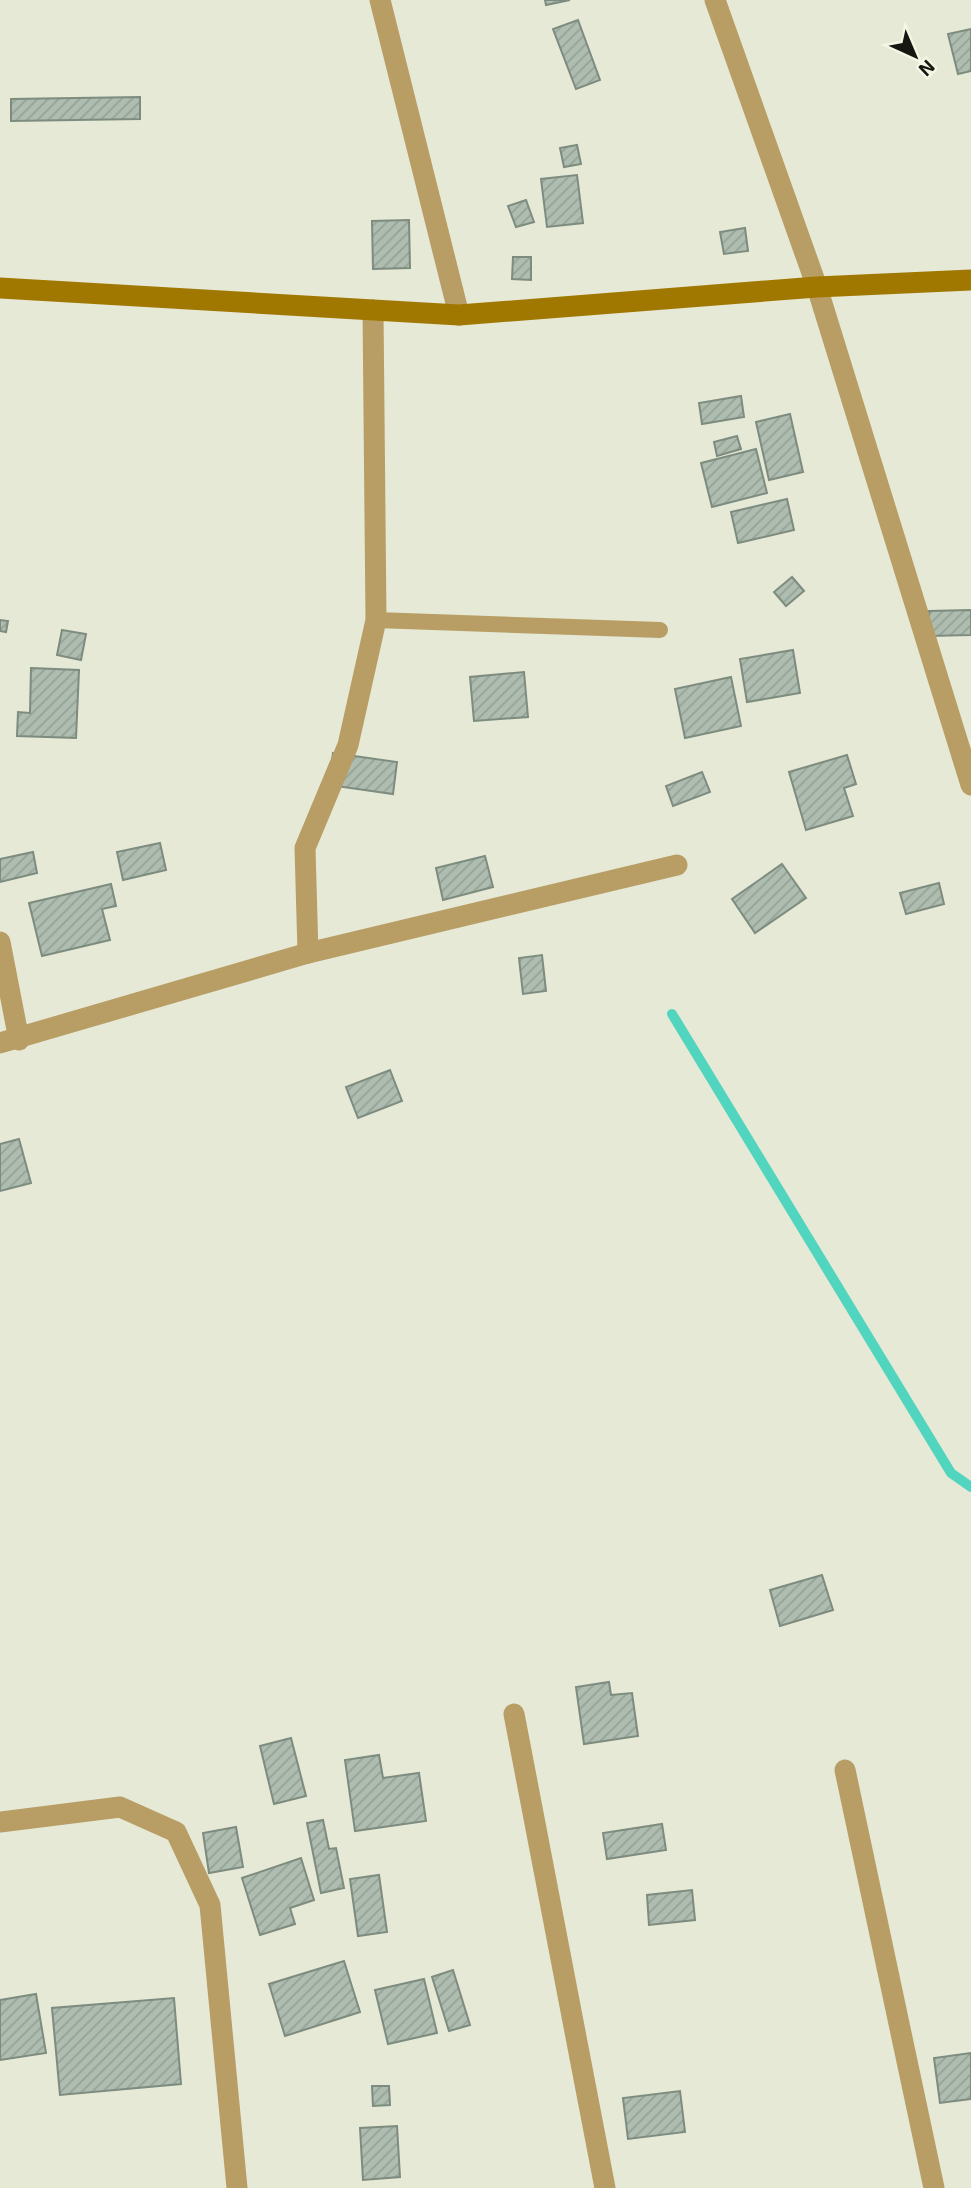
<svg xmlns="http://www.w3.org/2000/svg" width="971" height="2188" viewBox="0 0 971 2188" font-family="'Exo 2',sans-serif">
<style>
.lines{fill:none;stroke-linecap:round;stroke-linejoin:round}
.stream{stroke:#52d5be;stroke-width:10}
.building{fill:url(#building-hatch);stroke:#7d8c7f;stroke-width:2}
.lane{stroke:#b89e65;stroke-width:16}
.street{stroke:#b89e65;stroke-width:21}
.secondary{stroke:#a07800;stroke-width:21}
</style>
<defs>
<pattern id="building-hatch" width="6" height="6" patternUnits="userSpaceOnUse" patternTransform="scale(1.75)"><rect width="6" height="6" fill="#aebdaf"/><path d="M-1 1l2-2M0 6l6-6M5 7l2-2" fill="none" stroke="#95a296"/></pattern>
</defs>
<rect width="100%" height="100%" fill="#e5e9d6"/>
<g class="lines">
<!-- stream -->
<path class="stream" d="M 672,1014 L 951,1473 L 971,1487"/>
</g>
<!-- building -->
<g class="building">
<path d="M 545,0 L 570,0 L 546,5 Z"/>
<path d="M 578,20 L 600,80 L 576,89 L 553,29 Z"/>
<path d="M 971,29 L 971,71 L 958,74 L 948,34 Z"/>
<path d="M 140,97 L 140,119 L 11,121 L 11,99 Z"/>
<path d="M 577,145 L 581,164 L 564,167 L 560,148 Z"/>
<path d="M 577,175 L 583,223 L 547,227 L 541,179 Z"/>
<path d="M 526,200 L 534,222 L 516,227 L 508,206 Z"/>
<path d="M 409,220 L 410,268 L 373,269 L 372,221 Z"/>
<path d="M 745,228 L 748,251 L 724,254 L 720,232 Z"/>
<path d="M 513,257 L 531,257 L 531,280 L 512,279 Z"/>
<path d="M 741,396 L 744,417 L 702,424 L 699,403 Z"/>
<path d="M 790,414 L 803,472 L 769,480 L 756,422 Z"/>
<path d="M 737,436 L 741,449 L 717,456 L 714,442 Z"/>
<path d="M 756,449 L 767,493 L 712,507 L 701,463 Z"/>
<path d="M 787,499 L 794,530 L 738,543 L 731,512 Z"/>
<path d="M 792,577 L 804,591 L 786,606 L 774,592 Z"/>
<path d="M 971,610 L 971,635 L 929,636 L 929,611 Z"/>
<path d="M 0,620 L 8,621 L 6,632 L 0,631 Z"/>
<path d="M 62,630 L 86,634 L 81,660 L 57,655 Z"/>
<path d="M 793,650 L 800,693 L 747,702 L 740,659 Z"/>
<path d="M 31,668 L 79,670 L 76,738 L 17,736 L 18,712 L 30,713 Z"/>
<path d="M 524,672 L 528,717 L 474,721 L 470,677 Z"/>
<path d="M 731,677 L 741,726 L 685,738 L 675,689 Z"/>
<path d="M 333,753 L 397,762 L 393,794 L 329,785 Z"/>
<path d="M 847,755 L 856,784 L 844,788 L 853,816 L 806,830 L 789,772 Z"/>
<path d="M 702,772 L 710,792 L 673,806 L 666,786 Z"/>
<path d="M 160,843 L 166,870 L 123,880 L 117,852 Z"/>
<path d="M 33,852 L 37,873 L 0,882 L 0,859 Z"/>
<path d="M 485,856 L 493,887 L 443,900 L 436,868 Z"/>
<path d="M 782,864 L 806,898 L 755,933 L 732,899 Z"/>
<path d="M 939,883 L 944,904 L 906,914 L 900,893 Z"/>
<path d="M 111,884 L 116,906 L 102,909 L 110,940 L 42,956 L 29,903 Z"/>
<path d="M 542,955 L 546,991 L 523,994 L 519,958 Z"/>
<path d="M 390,1070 L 402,1101 L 358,1118 L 346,1087 Z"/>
<path d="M 19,1139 L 31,1183 L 0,1191 L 0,1144 Z"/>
<path d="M 822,1575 L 833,1610 L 780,1626 L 770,1590 Z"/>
<path d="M 609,1682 L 611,1695 L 632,1693 L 638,1736 L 584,1744 L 576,1687 Z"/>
<path d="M 291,1738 L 306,1796 L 274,1804 L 260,1746 Z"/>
<path d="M 379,1755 L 383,1778 L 419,1773 L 426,1821 L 355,1831 L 345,1760 Z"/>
<path d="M 323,1820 L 329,1849 L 336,1848 L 344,1888 L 321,1893 L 307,1823 Z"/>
<path d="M 662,1824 L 666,1850 L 607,1859 L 603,1833 Z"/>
<path d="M 236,1827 L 243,1867 L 209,1873 L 203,1833 Z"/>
<path d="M 301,1858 L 314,1900 L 290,1908 L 295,1924 L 260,1935 L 242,1878 Z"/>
<path d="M 379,1875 L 387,1932 L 358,1936 L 350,1879 Z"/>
<path d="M 692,1890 L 695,1920 L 649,1925 L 647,1895 Z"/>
<path d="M 344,1961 L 360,2012 L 285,2036 L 269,1984 Z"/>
<path d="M 453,1970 L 470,2025 L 449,2031 L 432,1977 Z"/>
<path d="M 424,1979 L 437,2033 L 388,2044 L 375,1990 Z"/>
<path d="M 36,1994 L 46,2053 L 0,2060 L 0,2000 Z"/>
<path d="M 174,1998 L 181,2084 L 60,2095 L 52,2008 Z"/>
<path d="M 971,2053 L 971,2099 L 940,2103 L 934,2058 Z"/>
<path d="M 372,2086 L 389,2086 L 390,2105 L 373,2106 Z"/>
<path d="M 680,2091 L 685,2132 L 628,2139 L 623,2098 Z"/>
<path d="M 397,2126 L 400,2177 L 363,2180 L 360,2128 Z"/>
</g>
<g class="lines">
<!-- lane -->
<path class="lane" d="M 376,620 L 660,630"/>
<!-- street -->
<g class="street">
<path d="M 380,0 L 459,315"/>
<path d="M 715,0 L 817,287 L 971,785"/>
<path d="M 0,942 L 19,1040"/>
<path d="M 308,953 L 305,848 L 348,745 L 376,620 L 373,310"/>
<path d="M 0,1043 L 308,953 L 677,865"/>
<path d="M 514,1714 L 605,2188"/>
<path d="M 845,1770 L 934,2188"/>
<path d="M 0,1822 L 120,1807 L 176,1832 L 210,1905 L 237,2188"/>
</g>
<!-- secondary -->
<path class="secondary" d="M 0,288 L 459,315 L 817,287 L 971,280"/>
</g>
<!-- north arrow -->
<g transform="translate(915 56) rotate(136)" stroke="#f3f7e3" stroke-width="5" paint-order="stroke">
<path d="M0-5L12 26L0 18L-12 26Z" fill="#151710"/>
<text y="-10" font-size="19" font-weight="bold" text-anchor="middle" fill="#151710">N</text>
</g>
</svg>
